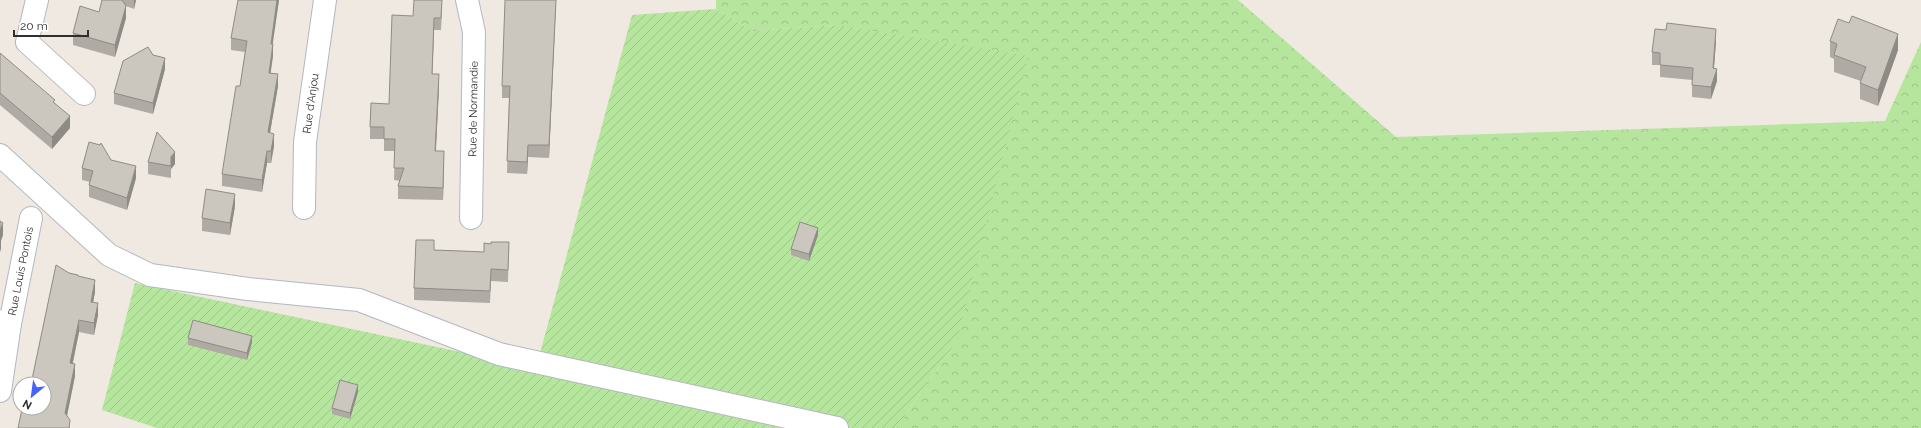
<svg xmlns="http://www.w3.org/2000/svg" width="1921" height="428" viewBox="0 0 1921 428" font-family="Raleway,sans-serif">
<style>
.forest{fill:url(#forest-crowns)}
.garden{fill:url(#garden-furrows)}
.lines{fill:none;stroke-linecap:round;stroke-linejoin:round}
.minor-casing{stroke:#b4b7c1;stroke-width:24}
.minor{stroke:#fff;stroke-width:22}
.wall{fill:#afaba4}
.shaded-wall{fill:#8e8b86}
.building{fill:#cbc7bf;stroke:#8e8b86}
.labels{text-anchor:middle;stroke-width:4;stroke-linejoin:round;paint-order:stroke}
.street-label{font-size:11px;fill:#2e2e2e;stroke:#fff}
</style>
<defs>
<pattern id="forest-crowns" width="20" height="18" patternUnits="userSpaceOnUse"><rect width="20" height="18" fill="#b6e59e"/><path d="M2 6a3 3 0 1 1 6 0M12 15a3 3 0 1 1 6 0" fill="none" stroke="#9dc588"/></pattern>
<pattern id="garden-furrows" width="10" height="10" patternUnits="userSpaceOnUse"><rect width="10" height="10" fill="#b6e59e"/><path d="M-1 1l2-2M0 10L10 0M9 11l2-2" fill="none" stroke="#9dc588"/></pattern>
</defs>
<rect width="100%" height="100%" fill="#efe9e1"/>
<!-- forest -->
<path class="forest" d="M 716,0 L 1238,0 L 1396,137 L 1885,121 L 1921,42 L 1921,428 L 896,428 L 957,341 L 838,25 L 753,31 L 716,9 Z"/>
<!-- garden -->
<path class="garden" d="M 716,9 L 753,31 L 838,25 L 1028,56 L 957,341 L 896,428 L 157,428 L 102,410 L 135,283 L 536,368 L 632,15 Z"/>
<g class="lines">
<!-- minor casing -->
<g class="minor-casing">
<g id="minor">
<path d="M 37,0 L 27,42 L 84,94"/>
<path d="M 467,0 L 474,32 L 471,218"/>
<path d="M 0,155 L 109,255 L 150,275 L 248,289 L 359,300 L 499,354 L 837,428"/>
<path id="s1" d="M 304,208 L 305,142 L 325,0"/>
<path d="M 0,321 L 10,324 L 0,391"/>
<path id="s2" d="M 10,324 L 31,218"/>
</g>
</g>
<!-- minor -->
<use href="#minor" class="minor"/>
</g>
<!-- wall -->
<g class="wall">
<path d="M 102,0 L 136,0 L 134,9 L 126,6 L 126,18 L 115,57 L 73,45 L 73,33 L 99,12 Z"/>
<path d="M 279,0 L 272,44 L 273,56 L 270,73 L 278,86 L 270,133 L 274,146 L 271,163 L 267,163 L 262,192 L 222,186 L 222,174 L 240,86 L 245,52 L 231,50 L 231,38 Z"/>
<path d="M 556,0 L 549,158 L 528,157 L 527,174 L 507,173 L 509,98 L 502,98 L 502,86 Z"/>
<path d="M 442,12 L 441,30 L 434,30 L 432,74 L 439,87 L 436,151 L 444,163 L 443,200 L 398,199 L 398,186 L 400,181 L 394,180 L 395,151 L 384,151 L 384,139 L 370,139 L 370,127 L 389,104 L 413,16 Z"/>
<path d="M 1716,41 L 1714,68 L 1717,81 L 1711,99 L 1692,97 L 1692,80 L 1660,77 L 1660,65 L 1652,65 L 1652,52 Z"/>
<path d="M 1830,41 L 1898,50 L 1878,106 L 1860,99 L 1860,83 L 1861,81 L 1834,72 L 1834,59 L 1830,57 Z"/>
<path d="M 0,53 L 55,103 L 70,128 L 52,149 L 0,105 Z"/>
<path d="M 153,55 L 165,69 L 153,114 L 114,104 L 114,93 Z"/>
<path d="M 111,160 L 136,178 L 127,210 L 89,197 L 89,185 L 90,182 L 82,180 L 82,168 Z"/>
<path d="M 148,162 L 175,164 L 171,169 L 171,178 L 148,174 Z"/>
<path d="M 235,206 L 230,235 L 202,231 L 202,218 Z"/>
<path d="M 818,235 L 809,261 L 791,255 L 791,249 Z"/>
<path d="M 509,242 L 508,282 L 491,281 L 490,303 L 414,300 L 414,288 L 434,250 L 484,252 L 491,244 Z"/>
<path d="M 69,273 L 78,276 L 95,292 L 93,302 L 98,315 L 94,335 L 79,332 L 73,363 L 75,376 L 67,416 L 70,428 L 25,410 Z"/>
<path d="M 188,338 L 252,342 L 247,360 L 188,345 Z"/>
<path d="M 358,392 L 350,419 L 332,414 L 332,408 Z"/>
</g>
<!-- shaded-wall -->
<g class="shaded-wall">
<path d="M 134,0 L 136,0 L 134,9 Z"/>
<path d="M 277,0 L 279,0 L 271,56 L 271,44 Z"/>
<path d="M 556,0 L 556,4 L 549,158 L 549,145 Z"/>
<path d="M 126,6 L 126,18 L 115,57 L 115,45 Z"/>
<path d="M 434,18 L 434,30 L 432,86 L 432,74 Z"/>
<path d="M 1716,29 L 1716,41 L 1713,80 L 1713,68 Z"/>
<path d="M 1898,34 L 1898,50 L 1878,106 L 1878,90 Z"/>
<path d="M 273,44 L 273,56 L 269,85 L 269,73 Z"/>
<path d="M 165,58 L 165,69 L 153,114 L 153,103 Z"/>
<path d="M 1717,69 L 1717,81 L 1711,99 L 1711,87 Z"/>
<path d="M 278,74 L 278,86 L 268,144 L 268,132 Z"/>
<path d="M 439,74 L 439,87 L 435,163 L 435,151 Z"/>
<path d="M 70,116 L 70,128 L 52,149 L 52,137 Z"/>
<path d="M 274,134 L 274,146 L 271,163 L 271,151 Z"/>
<path d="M 528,145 L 528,157 L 527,174 L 527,162 Z"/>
<path d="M 267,151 L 267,163 L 262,192 L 262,180 Z"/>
<path d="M 444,151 L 444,163 L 443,200 L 443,188 Z"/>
<path d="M 175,152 L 175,164 L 171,169 L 171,178 L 171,157 Z"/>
<path d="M 136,166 L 136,178 L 127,210 L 127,198 Z"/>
<path d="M 235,194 L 235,206 L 230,235 L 230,223 Z"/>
<path d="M 3,223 L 3,235 L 1,241 L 1,249 L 0,252 L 0,231 Z"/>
<path d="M 818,228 L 818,235 L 809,261 L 809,254 Z"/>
<path d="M 95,280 L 95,292 L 91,314 L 91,302 Z"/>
<path d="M 98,303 L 98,315 L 94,335 L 94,323 Z"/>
<path d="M 79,320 L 79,332 L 70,375 L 70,363 Z"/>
<path d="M 252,336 L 252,342 L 247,360 L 247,353 Z"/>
<path d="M 75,364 L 75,376 L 65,425 L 65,413 Z"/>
<path d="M 358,385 L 358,392 L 350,419 L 350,413 Z"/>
</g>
<!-- building -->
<g class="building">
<path d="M 102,0 L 122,0 L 126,6 L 115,45 L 73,33 L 80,6 L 99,12 Z"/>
<path d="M 238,0 L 277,0 L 271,44 L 273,44 L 269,73 L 278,74 L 268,132 L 274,134 L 271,151 L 267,151 L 262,180 L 222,174 L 236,86 L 240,86 L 247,41 L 231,38 Z"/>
<path d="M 414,0 L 442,0 L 441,18 L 434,18 L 432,74 L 439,74 L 435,151 L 444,151 L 443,188 L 398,186 L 404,168 L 394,168 L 395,139 L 384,139 L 384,127 L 370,127 L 371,103 L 389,104 L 392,15 L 413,16 Z"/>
<path d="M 505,0 L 556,0 L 549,145 L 528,145 L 527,162 L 507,161 L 510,86 L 502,86 Z"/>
<path d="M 1852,16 L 1898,34 L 1878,90 L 1860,83 L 1866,67 L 1834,55 L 1837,44 L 1830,41 L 1838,19 L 1849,23 Z"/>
<path d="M 1667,23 L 1716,29 L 1713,68 L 1717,69 L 1711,87 L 1692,85 L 1693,68 L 1660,65 L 1660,53 L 1652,52 L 1655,29 L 1666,30 Z"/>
<path d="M 148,47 L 153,55 L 165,58 L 153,103 L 114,93 L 123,61 Z"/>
<path d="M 0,53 L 55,100 L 53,102 L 70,116 L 52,137 L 0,93 Z"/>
<path d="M 157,132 L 175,152 L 171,157 L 171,166 L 148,162 Z"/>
<path d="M 89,142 L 100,145 L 101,143 L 111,160 L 136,166 L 127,198 L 89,185 L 93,171 L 82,168 Z"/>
<path d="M 206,189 L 235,194 L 230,223 L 202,218 Z"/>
<path d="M 0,221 L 3,223 L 0,231 Z"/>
<path d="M 800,222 L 818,228 L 809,254 L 791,249 Z"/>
<path d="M 416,240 L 434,240 L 434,250 L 461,251 L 484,252 L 484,243 L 491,244 L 491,242 L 509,242 L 508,270 L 491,269 L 490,291 L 414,288 Z"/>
<path d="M 56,265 L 69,273 L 78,275 L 78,276 L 95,280 L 91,302 L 98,303 L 94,323 L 79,320 L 70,363 L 75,364 L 65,413 L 70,420 L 69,428 L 18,428 L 22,409 L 25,410 L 26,408 L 44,408 L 44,384 L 31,384 Z"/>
<path d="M 193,320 L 252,336 L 247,353 L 188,338 Z"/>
<path d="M 340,380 L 358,385 L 350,413 L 332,408 Z"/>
</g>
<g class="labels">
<!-- street labels -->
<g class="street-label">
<text dy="4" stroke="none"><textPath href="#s1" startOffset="105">Rue d'Anjou</textPath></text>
<text transform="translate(473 109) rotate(-89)" y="4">Rue de Normandie</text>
<text dy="4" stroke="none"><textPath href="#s2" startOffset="54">Rue Louis Pontois</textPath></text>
</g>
</g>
<!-- north arrow -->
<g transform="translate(32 396) rotate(209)"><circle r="19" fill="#ffffff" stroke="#ababab"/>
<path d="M0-3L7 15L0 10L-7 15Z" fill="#4264fb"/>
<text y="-6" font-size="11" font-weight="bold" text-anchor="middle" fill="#2e2e2e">N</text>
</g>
<!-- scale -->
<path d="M14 30v6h74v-6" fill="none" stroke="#2e2e2e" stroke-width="2"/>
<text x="20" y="30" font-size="12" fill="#2e2e2e" stroke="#ffffff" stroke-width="3" paint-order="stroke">20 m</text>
</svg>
